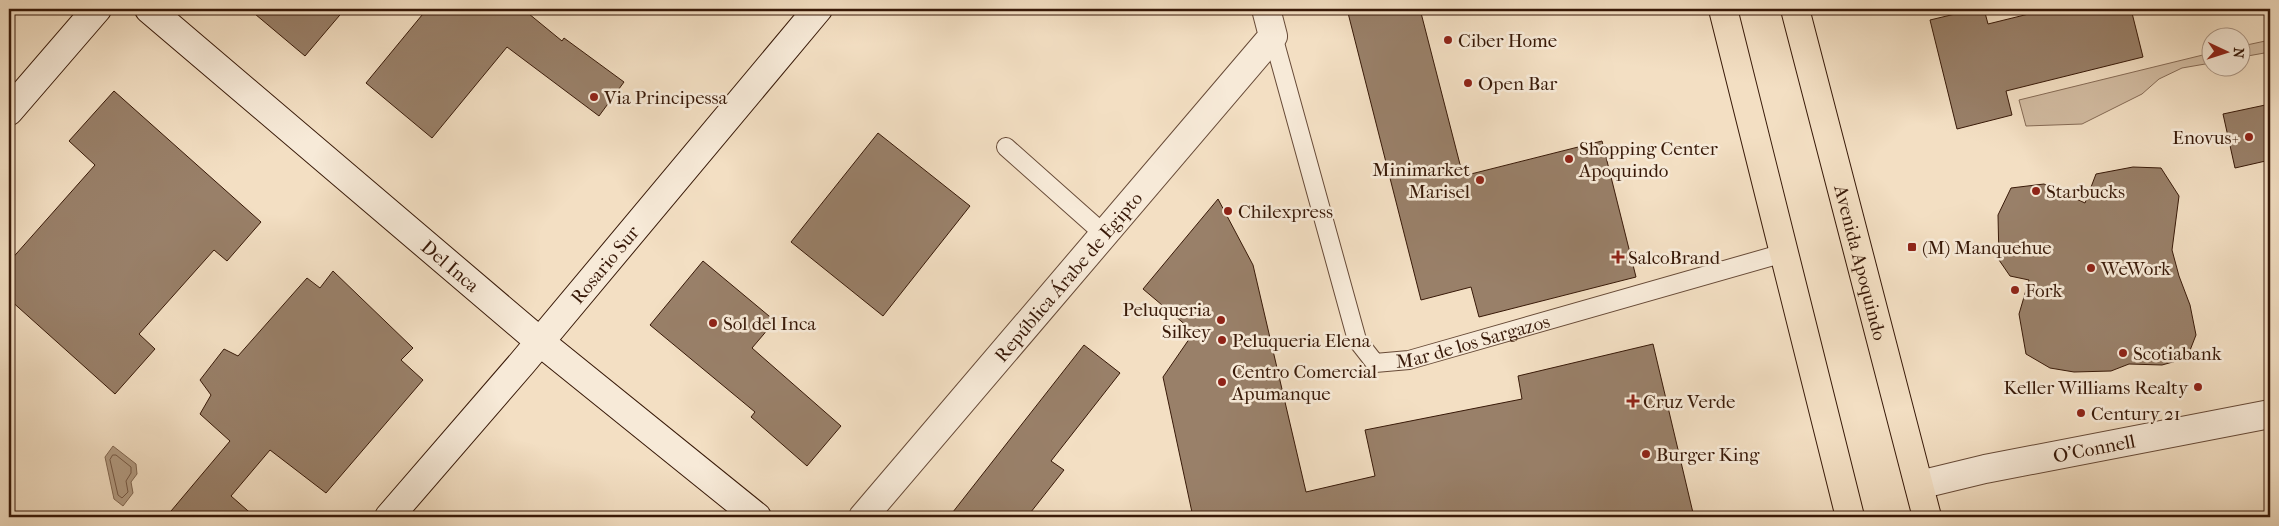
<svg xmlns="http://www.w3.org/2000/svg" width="2279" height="526" viewBox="0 0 2279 526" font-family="'IM FELL French Canon',serif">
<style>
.green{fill:#d3bda3;stroke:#866b56}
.water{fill:#b39c83;stroke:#826852}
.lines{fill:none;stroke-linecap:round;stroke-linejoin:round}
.shore{stroke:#765a46;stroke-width:1}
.building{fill:#998069;stroke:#381908}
.lane-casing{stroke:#674a37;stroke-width:20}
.street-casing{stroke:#674a37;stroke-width:30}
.secondary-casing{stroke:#381908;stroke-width:30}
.primary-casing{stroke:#381908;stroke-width:30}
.lane{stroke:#f7ead8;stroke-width:18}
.street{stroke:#f7ead8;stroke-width:28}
.secondary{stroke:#f7ead8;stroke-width:28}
.primary{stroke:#f3dfc3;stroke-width:28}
.poi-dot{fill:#8f2418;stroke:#f7ead8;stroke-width:2}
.labels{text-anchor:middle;stroke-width:5;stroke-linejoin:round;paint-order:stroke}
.poi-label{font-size:19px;fill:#381908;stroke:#f7ead8;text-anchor:start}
.street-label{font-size:19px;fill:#381908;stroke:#f7ead8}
</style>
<rect width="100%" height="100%" fill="#f3dfc3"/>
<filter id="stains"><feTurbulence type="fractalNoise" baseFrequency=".004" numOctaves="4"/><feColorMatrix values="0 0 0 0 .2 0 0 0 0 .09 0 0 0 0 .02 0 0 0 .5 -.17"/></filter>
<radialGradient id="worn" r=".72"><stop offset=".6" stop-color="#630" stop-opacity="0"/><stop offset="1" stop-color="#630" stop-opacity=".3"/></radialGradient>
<!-- green -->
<g class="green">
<path d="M 2270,40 L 2270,52 L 2242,57 L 2242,46 Z"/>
<path d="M 2211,53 L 2211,63 L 2182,68 L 2159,79 L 2142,94 L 2082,124 L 2026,126 L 2019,100 Z"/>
</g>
<!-- water -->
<path class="water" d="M 113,446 L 136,464 L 137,474 L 131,482 L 133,493 L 123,506 L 114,499 L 105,457 Z"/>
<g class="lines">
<!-- shore -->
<path class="shore" d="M 113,455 L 116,455 L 131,467 L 131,473 L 126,481 L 128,492 L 122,498 L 118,495 L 110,460 Z"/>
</g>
<!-- building -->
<g class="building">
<path d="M 249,9 L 345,9 L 305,56 Z"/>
<path d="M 427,9 L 523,9 L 562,41 L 564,38 L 624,82 L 599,116 L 507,47 L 432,138 L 366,83 Z"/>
<path d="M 1347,9 L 1420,9 L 1463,176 L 1602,141 L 1636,277 L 1479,317 L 1471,287 L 1421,300 Z"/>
<path d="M 1976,9 L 1984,9 L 1988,24 L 2049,9 L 2131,9 L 2143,57 L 2006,91 L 2012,115 L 1957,129 L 1930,20 Z"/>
<path d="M 114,91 L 261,222 L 227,261 L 214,250 L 139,334 L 155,349 L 115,394 L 9,299 L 9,262 L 95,165 L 69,141 Z"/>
<path d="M 2270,104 L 2270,160 L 2235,168 L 2223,114 Z"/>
<path d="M 878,133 L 970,206 L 883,316 L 791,242 Z"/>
<path d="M 2133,167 L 2161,168 L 2179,196 L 2172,250 L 2179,276 L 2190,305 L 2196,335 L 2187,358 L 2162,365 L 2129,364 L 2111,371 L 2074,372 L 2050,368 L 2026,354 L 2019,314 L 2029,280 L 2010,276 L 1999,260 L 1998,215 L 2011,188 L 2044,184 L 2085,203 L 2096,174 Z"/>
<path d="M 1218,199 L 1253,265 L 1306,492 L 1375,476 L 1365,430 L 1522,399 L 1518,376 L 1653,344 L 1694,517 L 1193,517 L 1163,377 L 1194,332 L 1143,289 Z"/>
<path d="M 703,261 L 775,321 L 752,348 L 841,426 L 807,466 L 751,417 L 755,412 L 650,325 Z"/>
<path d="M 333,271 L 413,348 L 401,360 L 423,380 L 326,493 L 270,450 L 231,496 L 255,517 L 166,517 L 230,441 L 200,414 L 211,395 L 200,380 L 224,349 L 238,356 L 307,278 L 320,288 Z"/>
<path d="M 1084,345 L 1120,373 L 1051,461 L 1064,470 L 1027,517 L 949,517 Z"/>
</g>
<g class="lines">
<!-- lane casing -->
<g class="lane-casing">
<g id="lane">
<path id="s1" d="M 1273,36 L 1357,340 L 1375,363 L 1409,360 L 1784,253"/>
<path d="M 1006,147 L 1105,235"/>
</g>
</g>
<!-- street casing -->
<g class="street-casing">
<g id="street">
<path id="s2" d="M 1919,485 L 1985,469 L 2270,414"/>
<path id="s3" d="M 863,517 L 1273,36 L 1266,9"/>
</g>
</g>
<!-- secondary casing -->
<g class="secondary-casing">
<g id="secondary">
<path id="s4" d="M 149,9 L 539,341 L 757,517"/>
<path d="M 9,111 L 97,9"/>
<path id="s5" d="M 389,517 L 523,362 L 818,9"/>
</g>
</g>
<!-- primary casing -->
<g class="primary-casing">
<g id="primary">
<path d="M 1723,9 L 1850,517"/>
<path id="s6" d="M 1795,9 L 1927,517"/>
</g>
</g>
<!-- lane -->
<use href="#lane" class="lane"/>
<!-- street -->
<use href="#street" class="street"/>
<!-- secondary -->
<use href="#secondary" class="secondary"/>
<!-- primary -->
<use href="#primary" class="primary"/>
</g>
<!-- markers -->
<g class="poi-dot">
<circle cx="1448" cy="40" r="5"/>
<circle cx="1468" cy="83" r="5"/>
<circle cx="594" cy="97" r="5"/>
<circle cx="2249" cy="137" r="5"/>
<circle cx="1569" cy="159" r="5"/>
<circle cx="1480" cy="180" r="5"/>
<circle cx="2036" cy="191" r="5"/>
<circle cx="1228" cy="211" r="5"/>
<rect x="1907" y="242" width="10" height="10" rx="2.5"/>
<path d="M1615.5 249.5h5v5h5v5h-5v5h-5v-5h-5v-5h5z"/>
<circle cx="2091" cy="268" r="5"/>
<circle cx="2015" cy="290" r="5"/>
<circle cx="1221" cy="320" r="5"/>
<circle cx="713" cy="323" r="5"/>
<circle cx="1222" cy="340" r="5"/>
<circle cx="2123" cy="353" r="5"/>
<circle cx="1222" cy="382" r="5"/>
<circle cx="2198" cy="387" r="5"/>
<path d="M1630.5 393.5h5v5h5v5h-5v5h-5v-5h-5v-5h5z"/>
<circle cx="2081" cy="413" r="5"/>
<circle cx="1646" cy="454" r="5"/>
</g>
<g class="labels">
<!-- poi labels -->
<g class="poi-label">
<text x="1458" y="47">Ciber Home</text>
<text x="1478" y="90">Open Bar</text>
<text x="604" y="104">Via Principessa</text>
<text x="2239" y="144" text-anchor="end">Enovus+</text>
<text x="1579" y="155">Shopping Center<tspan x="1579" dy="22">Apoquindo</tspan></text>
<text x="1470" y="176" text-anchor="end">Minimarket<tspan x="1470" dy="22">Marisel</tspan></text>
<text x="2046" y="198">Starbucks</text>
<text x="1238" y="218">Chilexpress</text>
<text x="1922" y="254">(M) Manquehue</text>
<text x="1628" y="264">SalcoBrand</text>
<text x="2101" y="275">WeWork</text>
<text x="2025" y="297">Fork</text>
<text x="1211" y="316" text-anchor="end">Peluqueria<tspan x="1211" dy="22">Silkey</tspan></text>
<text x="723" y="330">Sol del Inca</text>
<text x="1232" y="347">Peluqueria Elena</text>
<text x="2133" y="360">Scotiabank</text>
<text x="1232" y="378">Centro Comercial<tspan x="1232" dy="22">Apumanque</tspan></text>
<text x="2188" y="394" text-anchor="end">Keller Williams Realty</text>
<text x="1643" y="408">Cruz Verde</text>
<text x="2091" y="420">Century 21</text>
<text x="1656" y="461">Burger King</text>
</g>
<!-- street labels -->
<g class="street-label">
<text dy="7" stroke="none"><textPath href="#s5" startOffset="332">Rosario Sur</textPath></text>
<text dy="7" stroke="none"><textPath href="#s6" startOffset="262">Avenida Apoquindo</textPath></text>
<text dy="7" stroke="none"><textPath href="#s4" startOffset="396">Del Inca</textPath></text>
<text dy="7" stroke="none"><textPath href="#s3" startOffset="316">República Árabe de Egipto</textPath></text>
<text dy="7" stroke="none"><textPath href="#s1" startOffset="445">Mar de los Sargazos</textPath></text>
<text dy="7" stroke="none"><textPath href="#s2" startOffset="179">O'Connell</textPath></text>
</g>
</g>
<!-- margin -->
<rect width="2279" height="526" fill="none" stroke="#f3dfc3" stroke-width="30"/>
<rect x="10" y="10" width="2259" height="506" fill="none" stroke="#381908" stroke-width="2.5"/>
<rect x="15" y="15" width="2249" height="496" fill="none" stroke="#381908"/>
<!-- north arrow -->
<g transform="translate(2226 52) rotate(94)"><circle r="24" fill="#f7ead8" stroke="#ab9685"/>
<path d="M0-4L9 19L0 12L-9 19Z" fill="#8f2418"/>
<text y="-8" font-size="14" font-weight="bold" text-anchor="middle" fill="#381908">N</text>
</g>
<rect width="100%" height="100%" filter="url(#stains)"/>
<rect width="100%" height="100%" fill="url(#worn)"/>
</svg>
